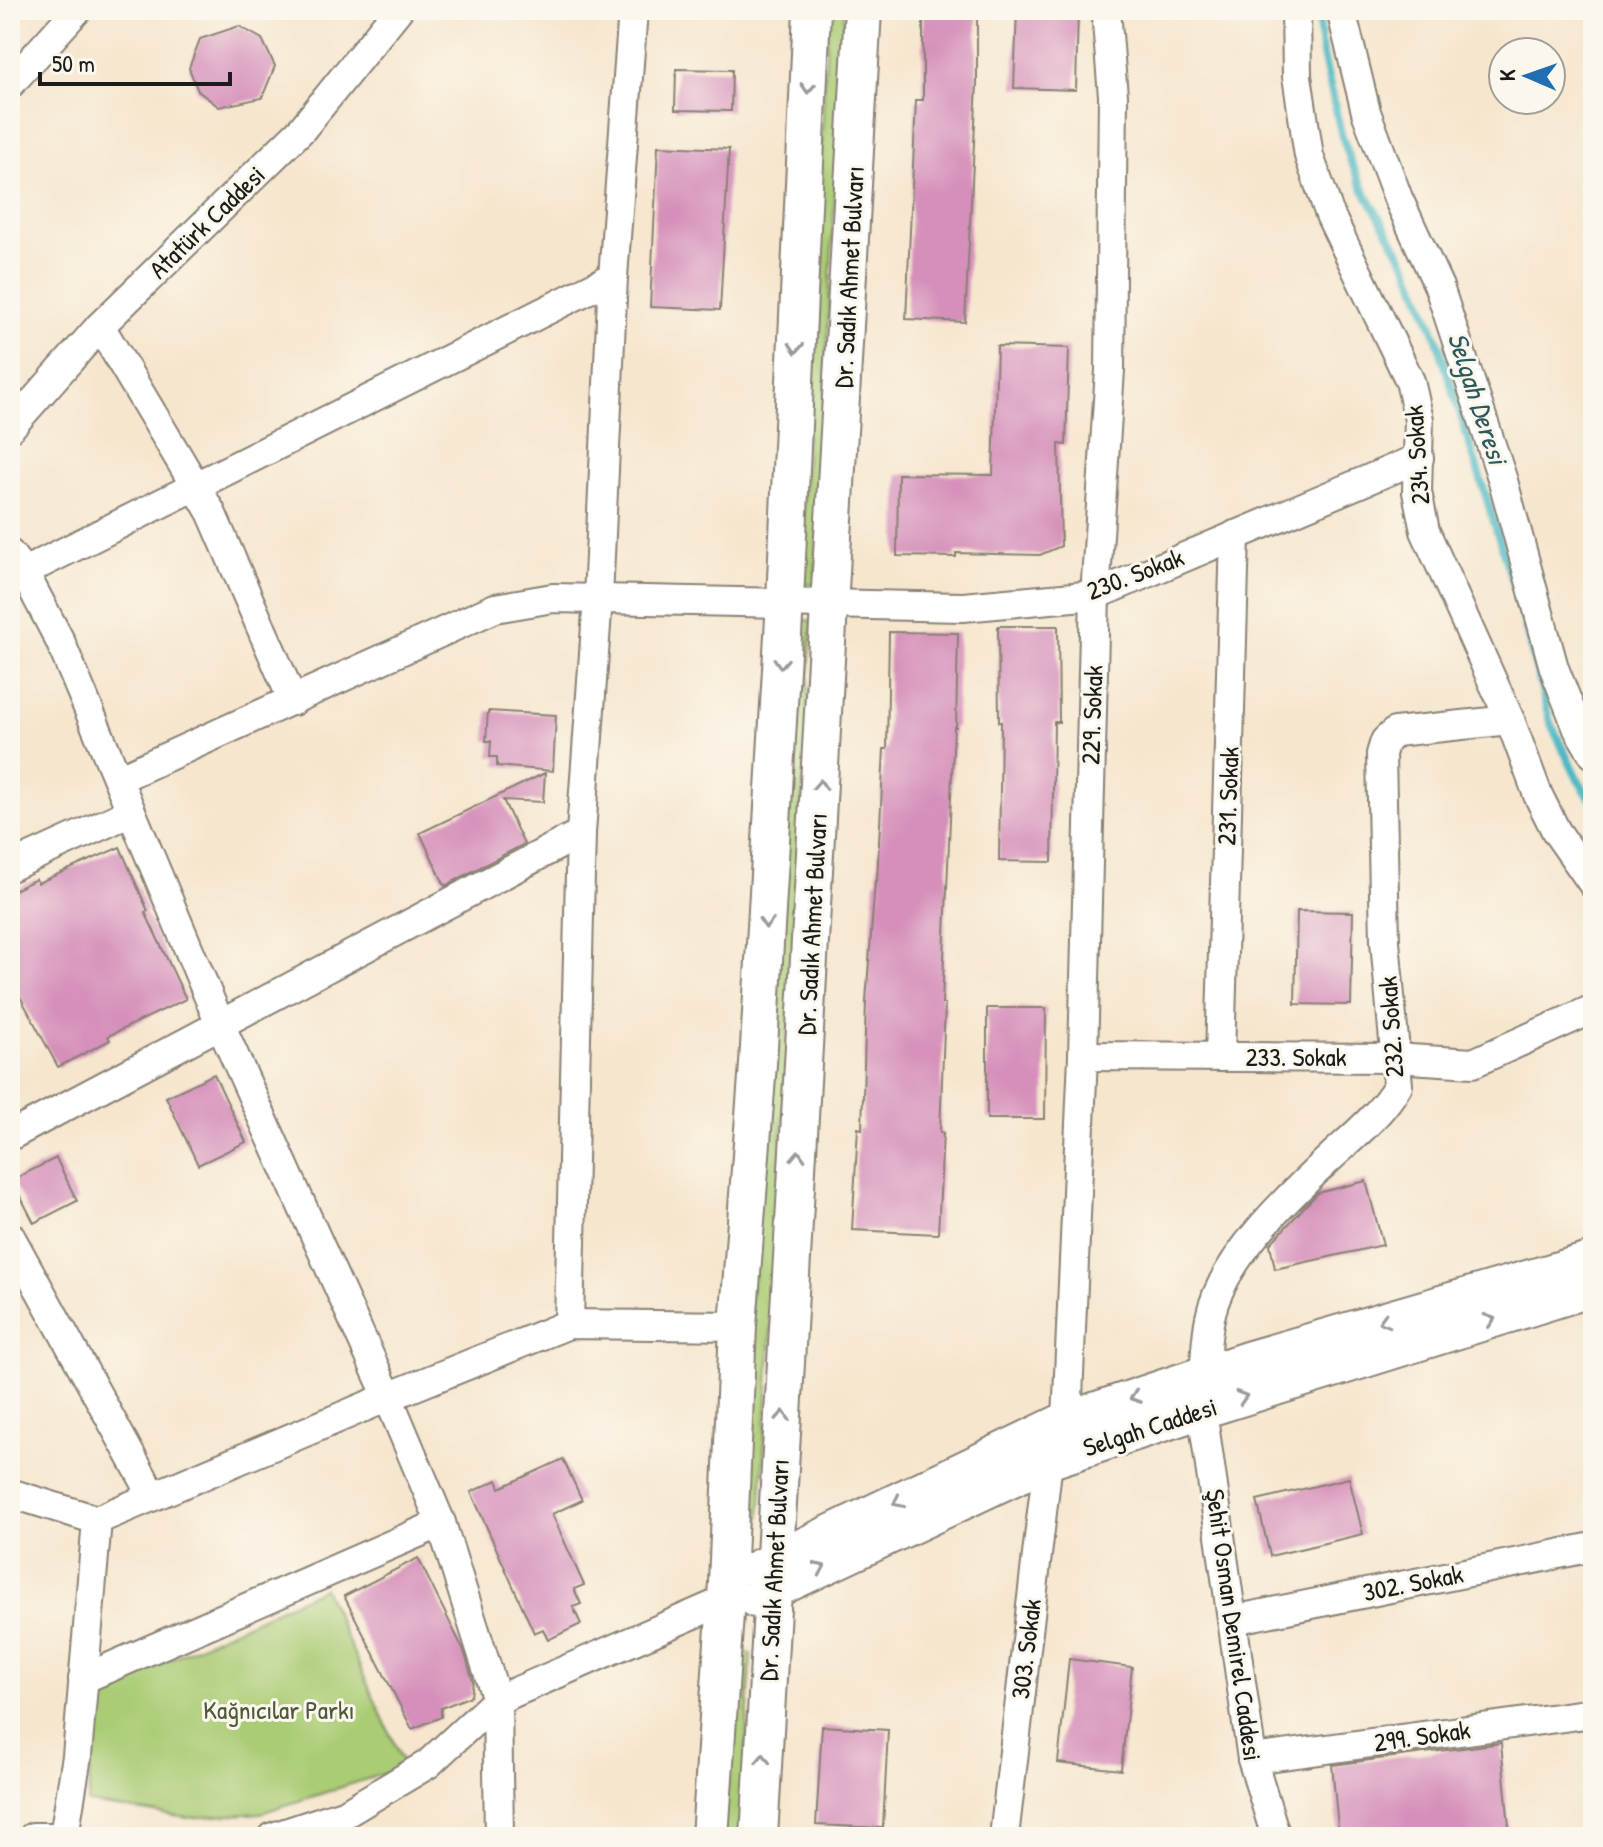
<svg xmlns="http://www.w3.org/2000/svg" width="1603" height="1847" viewBox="0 0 1603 1847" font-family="'Patrick Hand',sans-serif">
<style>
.green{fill:#aacc74;stroke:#637448;stroke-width:2}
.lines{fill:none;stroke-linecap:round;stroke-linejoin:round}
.stream{stroke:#49b7c3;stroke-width:8}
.building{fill:#d58fba}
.minor-casing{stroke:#898175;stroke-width:32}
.major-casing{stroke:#898175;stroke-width:40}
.minor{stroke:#fff;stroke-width:28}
.major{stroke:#fff;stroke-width:36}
.oneway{stroke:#999}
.labels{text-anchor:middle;stroke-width:6;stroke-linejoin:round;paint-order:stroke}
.street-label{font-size:26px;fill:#1c1c1c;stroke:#fbf7ec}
.park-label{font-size:26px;fill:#4e5a3b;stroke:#fbf7ec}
.water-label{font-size:28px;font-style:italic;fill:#2e5a5f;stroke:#fbf7ec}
</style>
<rect width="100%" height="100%" fill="#fbf7ec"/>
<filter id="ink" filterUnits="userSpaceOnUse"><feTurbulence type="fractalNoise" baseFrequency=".0125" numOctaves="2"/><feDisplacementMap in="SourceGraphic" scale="16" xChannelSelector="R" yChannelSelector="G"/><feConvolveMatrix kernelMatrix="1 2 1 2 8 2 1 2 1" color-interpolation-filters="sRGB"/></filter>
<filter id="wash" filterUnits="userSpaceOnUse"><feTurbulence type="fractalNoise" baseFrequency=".006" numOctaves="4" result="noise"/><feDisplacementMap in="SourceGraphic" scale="32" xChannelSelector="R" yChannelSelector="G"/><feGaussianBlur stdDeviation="1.8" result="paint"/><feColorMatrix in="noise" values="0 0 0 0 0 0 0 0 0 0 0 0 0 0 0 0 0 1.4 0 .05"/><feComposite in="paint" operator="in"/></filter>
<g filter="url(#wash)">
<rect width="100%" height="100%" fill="#f6e6ce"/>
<!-- green -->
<g class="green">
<path d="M 828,10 L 844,10 L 815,585 L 800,584 Z"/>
<path d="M 799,619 L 812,621 L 759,1539 L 733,1538 Z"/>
<path d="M 324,1588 L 405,1767 L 261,1813 L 187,1818 L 88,1803 L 95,1694 Z"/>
<path d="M 736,1650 L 751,1654 L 741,1837 L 723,1837 Z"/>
</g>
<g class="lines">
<!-- stream -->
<path class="stream" d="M 1318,10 L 1322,51 L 1341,133 L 1351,162 L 1366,194 L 1409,269 L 1436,336 L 1520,606 L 1550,722 L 1578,780 L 1593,802"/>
</g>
<g id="blocks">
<!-- building -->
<g class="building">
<path d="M 923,10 L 977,10 L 977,83 L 965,322 L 906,319 L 916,100 L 923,100 Z"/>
<path d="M 1017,10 L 1078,10 L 1076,90 L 1014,88 Z"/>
<path d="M 239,26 L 262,39 L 275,66 L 262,98 L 219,107 L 198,91 L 189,68 L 200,39 Z"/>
<path d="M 676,69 L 732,70 L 731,111 L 675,110 Z"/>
<path d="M 658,146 L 729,149 L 720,310 L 650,307 Z"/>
<path d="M 997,346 L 1069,348 L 1066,445 L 1059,444 L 1061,546 L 1040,555 L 956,553 L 956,557 L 897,556 L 898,474 L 993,475 Z"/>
<path d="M 998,626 L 1058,626 L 1059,722 L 1054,722 L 1052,862 L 999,861 L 1001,722 L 999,722 Z"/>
<path d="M 889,632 L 958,633 L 956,727 L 954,727 L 942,1004 L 945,1004 L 940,1132 L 943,1133 L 938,1234 L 852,1230 L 858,1128 L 862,1129 L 866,1001 L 875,881 L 877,881 L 884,749 L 887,749 Z"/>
<path d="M 488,711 L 556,715 L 553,771 L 497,766 L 497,757 L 490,757 L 491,741 L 486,741 Z"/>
<path d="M 545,773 L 543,802 L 503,800 L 524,844 L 445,886 L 420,833 Z"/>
<path d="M 120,847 L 148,911 L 145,912 L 186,999 L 108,1036 L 110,1040 L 58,1067 L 10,978 L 10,892 L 36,879 L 38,883 Z"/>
<path d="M 1297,911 L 1353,912 L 1351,1005 L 1295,1004 Z"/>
<path d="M 987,1008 L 1046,1008 L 1045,1119 L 987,1119 Z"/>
<path d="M 214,1074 L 246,1142 L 198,1165 L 166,1097 Z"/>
<path d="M 56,1158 L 77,1201 L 34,1223 L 12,1180 Z"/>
<path d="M 1366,1181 L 1383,1245 L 1275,1269 L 1270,1244 L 1308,1203 L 1318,1193 Z"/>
<path d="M 563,1459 L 582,1500 L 552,1514 L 584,1585 L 574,1589 L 581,1604 L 573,1607 L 581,1624 L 548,1640 L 543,1629 L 534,1633 L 471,1492 L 497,1480 L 500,1488 Z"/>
<path d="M 1349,1478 L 1363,1534 L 1270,1556 L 1257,1500 Z"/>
<path d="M 418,1558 L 464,1651 L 473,1681 L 471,1696 L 441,1708 L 441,1717 L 412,1729 L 344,1596 Z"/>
<path d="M 1069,1659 L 1132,1667 L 1121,1770 L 1058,1763 Z"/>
<path d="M 822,1726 L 888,1730 L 883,1828 L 816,1825 Z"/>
<path d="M 1501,1743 L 1510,1837 L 1339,1837 L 1332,1765 Z"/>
</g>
</g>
</g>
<g filter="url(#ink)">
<use href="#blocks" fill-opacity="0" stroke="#898175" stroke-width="2"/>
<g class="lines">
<!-- minor casing -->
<g class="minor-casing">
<g id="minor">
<path d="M 1296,10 L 1297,76 L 1309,156 L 1330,215 L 1410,381 L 1419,420 L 1417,492 L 1425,531 L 1510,720 L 1538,795 L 1556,831 L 1593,884"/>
<path d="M 1341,10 L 1366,112 L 1398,198 L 1439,287 L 1503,481 L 1554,668 L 1578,729 L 1593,754"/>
<path d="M 10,84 L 77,10"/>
<path d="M 100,326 L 211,512 L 293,701"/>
<path d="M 10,428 L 100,326 L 302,129 L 398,10"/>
<path d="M 10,554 L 24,572 L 60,641 L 220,1024 L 388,1397 L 441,1523 L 497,1700 L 499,1837"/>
<path d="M 24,572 L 613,277"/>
<path d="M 118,779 L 495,608 L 553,598 L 963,607 L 1095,595 L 1419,458"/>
<path d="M 10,867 L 131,812"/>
<path d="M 1083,1056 L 1394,1058 L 1473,1063 L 1593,1009"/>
<path d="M 1220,1057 L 1235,535"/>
<path d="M 10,1136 L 581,833"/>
<path d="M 10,1236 L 153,1496"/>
<path d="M 569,1324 L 581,833 L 598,598 L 613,277 L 633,10"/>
<path d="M 1204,1374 C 1206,1356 1206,1336 1210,1318 C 1221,1260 1288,1197 1331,1157 C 1355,1135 1381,1114 1398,1085 L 1385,941 L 1381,754 L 1385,741 L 1395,732 L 1510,720"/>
<path d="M 1202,1410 L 1252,1759 L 1276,1837"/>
<path d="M 1067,1420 L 1083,1056 L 1095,595 L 1110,370 L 1113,96 L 1106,10"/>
<path d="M 10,1493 L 97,1520 L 388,1397 L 569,1324 L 738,1326"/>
<path d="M 1233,1620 L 1593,1547"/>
<path d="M 83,1679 L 441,1523"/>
<path d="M 1252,1759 L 1593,1713"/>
<path d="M 64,1836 L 77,1756 L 97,1520"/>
<path d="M 33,1837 L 72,1837"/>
<path d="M 273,1837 L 346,1813 L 428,1764 L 497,1700 L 726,1600"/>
<path d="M 1004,1837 L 1048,1461"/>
</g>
</g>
<!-- major casing -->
<g class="major-casing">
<g id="major">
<path d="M 756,1569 L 1067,1420 L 1247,1360 L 1593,1260"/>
<path d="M 755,1599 L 1048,1461 L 1202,1410 L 1593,1288"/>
<path d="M 710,1837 L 727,1583 L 738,1326 L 758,1064 L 785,601 L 812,10"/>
<path d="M 759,1837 L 863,10"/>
</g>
</g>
<!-- minor -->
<use href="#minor" class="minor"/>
<!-- major -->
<use href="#major" class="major"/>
</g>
<!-- one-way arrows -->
<defs><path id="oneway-chevron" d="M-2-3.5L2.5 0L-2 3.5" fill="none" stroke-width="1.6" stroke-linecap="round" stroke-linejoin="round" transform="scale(2)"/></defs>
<g class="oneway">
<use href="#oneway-chevron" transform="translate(808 88) rotate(93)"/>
<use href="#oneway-chevron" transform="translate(796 348) rotate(93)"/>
<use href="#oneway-chevron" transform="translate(781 663) rotate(93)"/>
<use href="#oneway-chevron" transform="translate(820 785) rotate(-87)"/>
<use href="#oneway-chevron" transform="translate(766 923) rotate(93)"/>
<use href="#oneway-chevron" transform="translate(798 1156) rotate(-87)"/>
<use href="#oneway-chevron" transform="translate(1490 1320) rotate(-17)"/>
<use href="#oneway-chevron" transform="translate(1384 1321) rotate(164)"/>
<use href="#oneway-chevron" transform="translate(1135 1397) rotate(161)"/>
<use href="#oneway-chevron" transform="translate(1242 1397) rotate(-17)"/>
<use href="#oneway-chevron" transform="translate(783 1416) rotate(-87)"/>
<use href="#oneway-chevron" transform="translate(898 1502) rotate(154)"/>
<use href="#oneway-chevron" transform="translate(820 1568) rotate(-25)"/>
<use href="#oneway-chevron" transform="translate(763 1759) rotate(-87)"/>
</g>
</g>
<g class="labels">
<!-- street labels -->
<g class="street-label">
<text transform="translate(207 222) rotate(-44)" y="9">Atatürk Caddesi</text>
<text transform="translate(849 277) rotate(-87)" y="9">Dr. Sadık Ahmet Bulvarı</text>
<text transform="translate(1417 455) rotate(-94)" y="9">234. Sokak</text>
<text transform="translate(1135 574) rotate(-21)" y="9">230. Sokak</text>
<text transform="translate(1092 715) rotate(-88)" y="9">229. Sokak</text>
<text transform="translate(1228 796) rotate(-88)" y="9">231. Sokak</text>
<text transform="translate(812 924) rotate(-87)" y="9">Dr. Sadık Ahmet Bulvarı</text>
<text transform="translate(1391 1027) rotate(-94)" y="9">232. Sokak</text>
<text x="1296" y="1066">233. Sokak</text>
<text transform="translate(1150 1427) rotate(-18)" y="9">Selgah Caddesi</text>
<text transform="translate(774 1570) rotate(-87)" y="9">Dr. Sadık Ahmet Bulvarı</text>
<text transform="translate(1413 1583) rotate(-11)" y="9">302. Sokak</text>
<text transform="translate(1234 1625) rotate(82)" y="9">Şehit Osman Demirel Caddesi</text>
<text transform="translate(1026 1649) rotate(-83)" y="9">303. Sokak</text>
<text transform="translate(1422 1736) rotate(-8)" y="9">299. Sokak</text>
</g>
<!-- park labels -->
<g class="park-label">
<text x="279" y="1719">Kağnıcılar Parkı</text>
</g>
<!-- water labels -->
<g class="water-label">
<text transform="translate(1478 398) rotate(72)" y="10">Selgah Deresi</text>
</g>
</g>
<!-- margin -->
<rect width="1603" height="1847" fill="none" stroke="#fbf7ec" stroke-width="40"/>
<!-- north arrow -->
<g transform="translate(1527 76) rotate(272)"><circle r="38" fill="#fbf7ec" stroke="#a29f99" stroke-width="2"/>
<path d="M0-6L14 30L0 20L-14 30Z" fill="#1f6fb2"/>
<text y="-12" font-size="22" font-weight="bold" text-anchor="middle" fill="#1c1c1c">K</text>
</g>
<!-- scale -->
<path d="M40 72v12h190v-12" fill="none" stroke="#1c1c1c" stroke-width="4"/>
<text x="52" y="72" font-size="24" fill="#1c1c1c" stroke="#fbf7ec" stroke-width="6" paint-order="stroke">50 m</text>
</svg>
